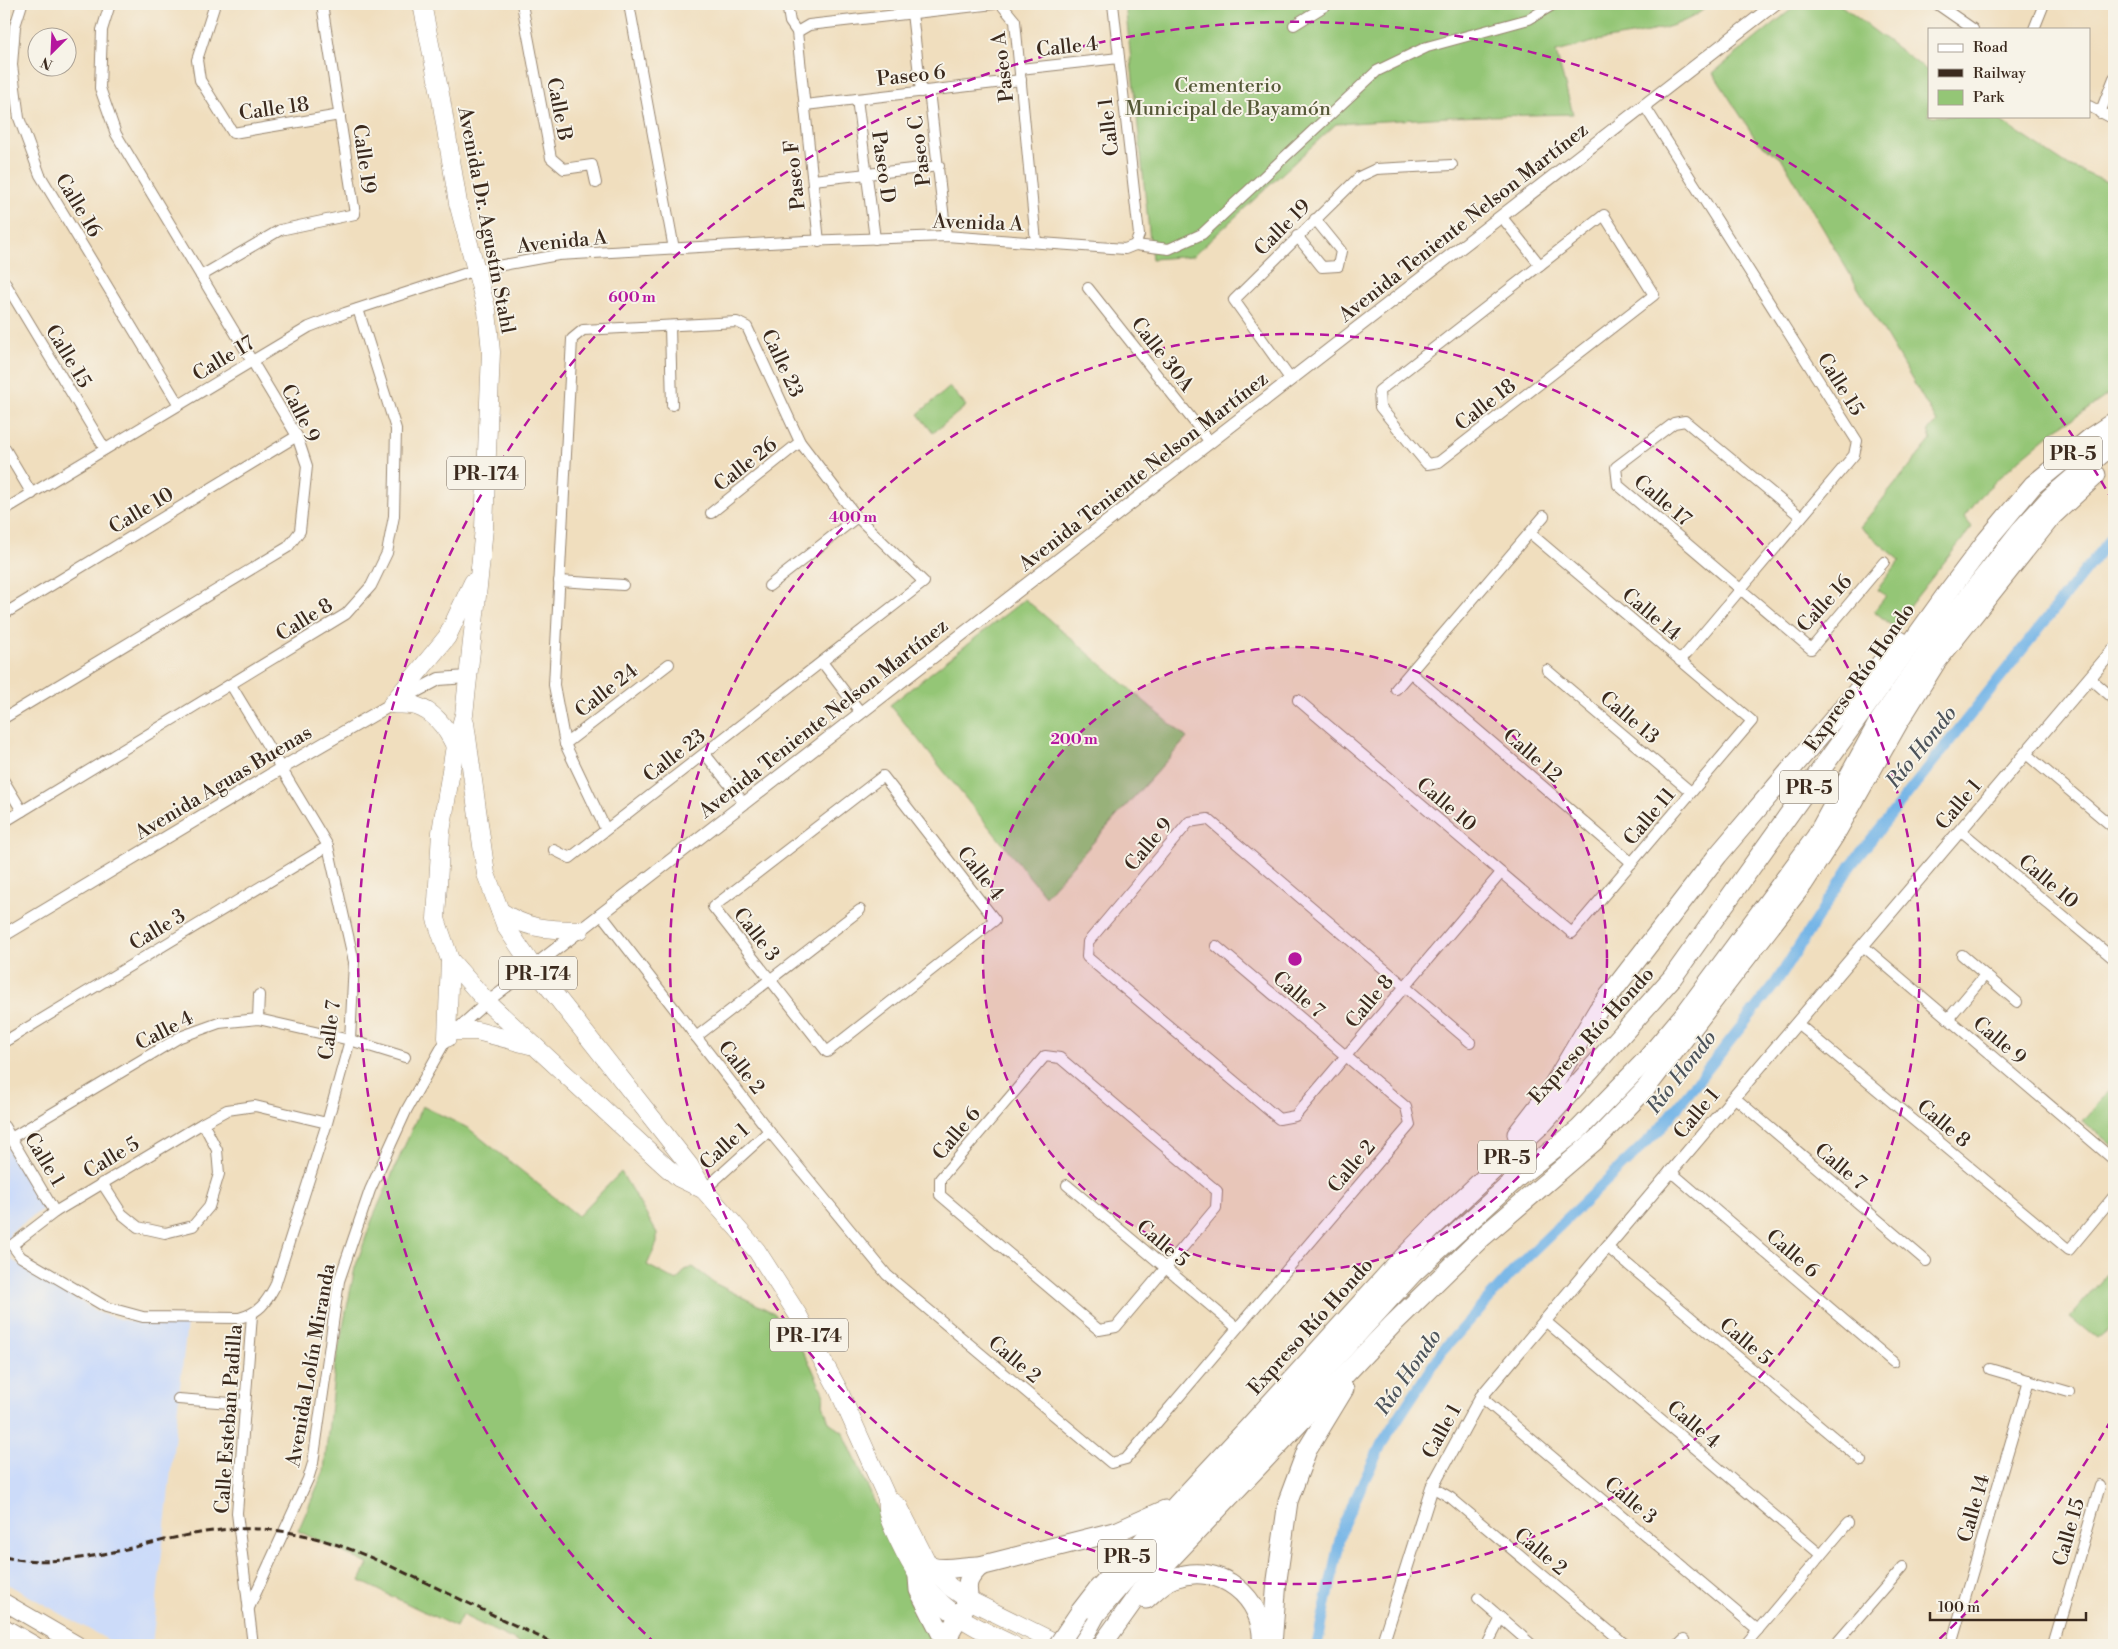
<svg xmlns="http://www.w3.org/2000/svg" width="2118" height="1649" viewBox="0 0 2118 1649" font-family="'Libre Bodoni',serif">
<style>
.built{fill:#ccdbf9}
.green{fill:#94c676;stroke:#68784a}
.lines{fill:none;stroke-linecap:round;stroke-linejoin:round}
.canal{stroke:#72b4e7;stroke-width:11}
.minor-casing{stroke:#96846e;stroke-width:12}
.tertiary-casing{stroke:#96846e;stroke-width:14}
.primary-casing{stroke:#96846e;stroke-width:18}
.trunk-casing{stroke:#96846e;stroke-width:19}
.motorway-casing{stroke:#96846e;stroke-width:21}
.minor{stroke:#fff;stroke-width:10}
.tertiary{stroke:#fff;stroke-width:12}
.primary{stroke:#fff;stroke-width:16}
.trunk{stroke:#fff;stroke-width:18}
.motorway{stroke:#fff;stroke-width:19}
.rail{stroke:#3b2a1e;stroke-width:3;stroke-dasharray:8 4;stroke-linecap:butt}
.motorway-bridge-casing{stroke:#96846e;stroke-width:21;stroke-linecap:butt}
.motorway-bridge{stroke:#fff;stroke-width:19}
.ring{fill:none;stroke:#b5179e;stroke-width:2.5;stroke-dasharray:9 6}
.labels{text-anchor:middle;stroke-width:4;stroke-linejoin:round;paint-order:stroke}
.shield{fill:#f7f3e8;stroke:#73665b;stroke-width:1}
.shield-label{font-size:19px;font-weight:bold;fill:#3b2a1e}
.street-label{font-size:20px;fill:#3b2a1e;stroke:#f7f3e8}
.park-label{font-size:20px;fill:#565938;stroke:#f7f3e8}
.water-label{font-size:21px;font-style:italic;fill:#4c535a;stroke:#f7f3e8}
.centre{fill:#b5179e;stroke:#f7f3e8;stroke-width:2.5}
.ring-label{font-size:15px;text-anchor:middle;font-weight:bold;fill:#b5179e;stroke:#f7f3e8;stroke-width:4;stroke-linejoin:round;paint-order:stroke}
</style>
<rect width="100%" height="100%" fill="#f7f3e8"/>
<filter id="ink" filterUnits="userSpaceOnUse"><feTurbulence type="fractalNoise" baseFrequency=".02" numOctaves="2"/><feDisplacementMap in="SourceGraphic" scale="10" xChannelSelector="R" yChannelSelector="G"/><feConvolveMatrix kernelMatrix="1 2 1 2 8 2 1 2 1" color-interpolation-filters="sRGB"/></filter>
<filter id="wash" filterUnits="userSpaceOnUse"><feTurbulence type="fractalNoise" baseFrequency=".0096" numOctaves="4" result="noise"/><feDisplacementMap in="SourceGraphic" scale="20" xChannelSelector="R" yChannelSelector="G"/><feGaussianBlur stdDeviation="1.12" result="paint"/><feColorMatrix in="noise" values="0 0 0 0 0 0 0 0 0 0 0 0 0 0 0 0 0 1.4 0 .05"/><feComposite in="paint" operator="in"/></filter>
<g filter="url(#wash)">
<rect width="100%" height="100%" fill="#f0debe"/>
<!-- built -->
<path class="built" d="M 4,1142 L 44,1208 L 10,1233 L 12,1260 L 101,1314 L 136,1323 L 187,1323 L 152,1645 L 117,1645 L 4,1582 Z"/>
<!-- green -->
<g class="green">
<path d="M 1125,4 L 1710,4 C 1681,32 1635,33 1597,41 C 1584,44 1570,49 1556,52 L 1573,114 L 1448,117 L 1336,124 L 1193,256 L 1152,259 Z"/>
<path d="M 1798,4 L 1839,4 L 1929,72 L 1929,116 L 1993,116 L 2069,166 L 2114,185 L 2114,390 L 2084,412 L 2057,428 L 2015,463 L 1980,496 L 1964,517 L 1972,527 L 1893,627 L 1874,611 L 1886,596 L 1877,590 L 1900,560 L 1860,527 L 1931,440 L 1928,430 L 1937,422 L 1782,159 L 1757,141 L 1713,73 Z"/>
<path d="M 950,387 L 966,406 L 933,433 L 918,414 Z"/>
<path d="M 1025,599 L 1187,738 L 1045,896 L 890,705 Z"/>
<path d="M 2114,1085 L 2114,1147 L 2083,1121 Z"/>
<path d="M 422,1106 L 468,1128 L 578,1216 L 621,1172 L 657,1233 L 657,1243 L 647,1265 L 677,1281 L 685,1270 L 693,1267 L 716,1284 L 774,1313 L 800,1347 L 811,1366 L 824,1395 L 823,1404 L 829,1422 L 843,1432 L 939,1645 L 524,1645 L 462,1615 L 456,1627 L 360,1581 L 368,1564 L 298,1531 L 324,1471 L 335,1366 L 355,1268 L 372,1220 Z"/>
<path d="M 2114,1266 L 2114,1325 L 2097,1339 L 2070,1317 Z"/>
</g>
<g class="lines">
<!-- canal -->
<path class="canal" d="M 1317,1645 L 1343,1525 L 1382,1443 L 1442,1351 L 1519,1265 L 1660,1129 L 1775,984 L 1851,865 L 2114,534"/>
</g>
</g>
<g filter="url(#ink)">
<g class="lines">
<!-- minor casing -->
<g class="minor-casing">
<g id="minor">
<path d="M 22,4 L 15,26 L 12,65 L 19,118 L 40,175 L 179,405"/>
<path d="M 215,4 L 197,60 L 200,80 L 233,133 L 340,115"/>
<path d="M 522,4 L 551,158 L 564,169 L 592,165 L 596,183"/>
<path d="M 629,4 L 674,249"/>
<path d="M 787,4 L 790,22 L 797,32 L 819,242"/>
<path d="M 1001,4 L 1015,21 L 1036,242"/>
<path d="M 1113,4 L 1139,235 L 1135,245"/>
<path d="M 1937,4 L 1973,29"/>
<path d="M 912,13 L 921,92"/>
<path d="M 1294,25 L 1328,4"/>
<path d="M 2034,29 L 2044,4"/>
<path d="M 797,32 L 809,25 L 994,4"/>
<path d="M 1020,69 L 1119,58"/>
<path d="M 929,91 L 946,236"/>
<path d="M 857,99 L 875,239"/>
<path d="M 805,105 L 1021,80"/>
<path d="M 1644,105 L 1857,441 L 1854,455 L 1680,661"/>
<path d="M 2089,106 L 2114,119"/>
<path d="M 2100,113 L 2114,78"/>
<path d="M 813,180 L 939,166"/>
<path d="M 1604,215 L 1654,295 L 1439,462 L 1427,464 L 1380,407 L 1379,391 Z"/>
<path d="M 1501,216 L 1540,265"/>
<path d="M 1297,236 L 1322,267 L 1338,266 L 1341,251 L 1315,219"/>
<path d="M 1135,245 L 1169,249 L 1202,234 L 1377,71 L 1427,47 L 1529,19 L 1554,4"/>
<path d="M 201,276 L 280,230 L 355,214 L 322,4"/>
<path d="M 4,281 L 105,449"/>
<path d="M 1088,288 L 1210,442"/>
<path d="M 670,326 L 672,405"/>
<path d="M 1291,380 L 1234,300 L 1359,177 L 1376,169 L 1452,165"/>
<path d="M 4,447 L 32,494"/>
<path d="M 4,510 L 309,327 L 345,313 L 476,270 L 558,255 L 805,241 L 946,236 L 1125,249 L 1135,245"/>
<path d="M 711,513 L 800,442"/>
<path d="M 1801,517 L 1685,421 L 1674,423 L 1616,467 L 1618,485 L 1811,649 L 1884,562"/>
<path d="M 559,581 L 623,585"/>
<path d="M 769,586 L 857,517"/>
<path d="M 4,614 L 297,436"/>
<path d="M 822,662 L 861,713"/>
<path d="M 1547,670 L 1691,792"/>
<path d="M 1411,673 L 1632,863"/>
<path d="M 2090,678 L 2114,699"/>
<path d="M 231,685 L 328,846 L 354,962 L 350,1040 L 327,1123 L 275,1286 C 266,1303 259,1313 239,1318 L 143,1317 L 106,1307 L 21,1257 L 12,1245 L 55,1212 L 203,1123 L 227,1110 L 255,1106 L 327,1123"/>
<path d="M 1396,689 L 1544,516"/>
<path d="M 1298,700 L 1572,933 L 1752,721 L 1530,533"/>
<path d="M 4,718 L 288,547 L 300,531 L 307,466 L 297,436 L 116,134 L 100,88 L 102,30 L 110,4"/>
<path d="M 565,744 L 669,664"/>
<path d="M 2025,753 L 2114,828"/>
<path d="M 705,754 L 744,803"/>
<path d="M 883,776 L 995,920 L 827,1052 L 713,907 Z"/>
<path d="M 4,781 L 22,811"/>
<path d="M 4,822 L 346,614 L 371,586 L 387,553 L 394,516 L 396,429 L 358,309"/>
<path d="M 1960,830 L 2114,959"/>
<path d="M 554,850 L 570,858 L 924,582 L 857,517 L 800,442 L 747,327 L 737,322 L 583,330 L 572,339 L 554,685 L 565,744 L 606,830"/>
<path d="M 601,914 L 769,1131 L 887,1275 L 1111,1463 L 1126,1459 L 1410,1125 L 1406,1107 L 1216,946"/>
<path d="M 1863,946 L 2114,1160"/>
<path d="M 1962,955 L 2017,1002"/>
<path d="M 258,1019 L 259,995"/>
<path d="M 1948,1019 L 1985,975"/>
<path d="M 1797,1023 L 2069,1250 L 2114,1196"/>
<path d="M 696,1037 L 860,910"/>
<path d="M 4,1042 L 328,846"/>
<path d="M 1470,1042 L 1208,819 L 1189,822 L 1088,942 L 1087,957 L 1279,1119 L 1295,1116 L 1501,873"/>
<path d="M 1045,1056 L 1060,1058 L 1217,1191 L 1216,1208 L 1116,1327 L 1099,1330 L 940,1195 L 940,1179 Z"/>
<path d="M 1734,1097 L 1926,1261"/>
<path d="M 4,1126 L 55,1212"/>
<path d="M 11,1138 L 180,1037 L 219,1023 L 258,1019 L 350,1040 L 405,1057"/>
<path d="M 1670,1171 L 1893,1362"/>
<path d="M 102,1183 L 122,1214 L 138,1227 L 165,1233 L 193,1226 L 209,1207 L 219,1174 L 217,1150 L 203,1123"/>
<path d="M 1067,1185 L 1237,1328"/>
<path d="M 704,1190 L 769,1131"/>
<path d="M 1607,1247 L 1862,1461"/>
<path d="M 252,1315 L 237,1513 L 253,1645"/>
<path d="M 1544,1320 L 1821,1555"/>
<path d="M 1990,1369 L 2069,1392"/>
<path d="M 1481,1397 L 1758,1630"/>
<path d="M 178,1399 L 244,1404"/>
<path d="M 1432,1487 L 1451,1498 L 1626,1645"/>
<path d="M 1478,1598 L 1532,1645"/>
<path d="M 248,1610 L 308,1479 L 313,1463 L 339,1281 L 370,1190 L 407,1109 L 447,1038 L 487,1002 L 533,967"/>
<path d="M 4,1642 L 9,1645"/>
<path d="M 1487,1645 L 1501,1618"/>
<path d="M 1679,1645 L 1684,1640"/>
<path d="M 1745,1645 L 1848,1523"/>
<path d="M 1835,1645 L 1903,1567"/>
<path d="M 1951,1645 L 2029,1380"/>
<path d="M 2053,1645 L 2100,1486"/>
</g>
</g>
<!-- tertiary casing -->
<g class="tertiary-casing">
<g id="tertiary">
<path d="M 4,935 L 282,768 L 392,704 L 439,679 L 467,677"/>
<path d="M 533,967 L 1775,4"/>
<path d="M 1382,1645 L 1432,1487 L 1481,1397 L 1607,1247 L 2114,649"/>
</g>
</g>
<!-- primary casing -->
<g class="primary-casing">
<g id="primary">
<path d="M 4,1602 L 78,1645"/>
<path d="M 4,1627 L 35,1645"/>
</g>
</g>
<!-- trunk casing -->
<g class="trunk-casing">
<g id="trunk">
<path d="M 422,4 L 441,99 L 458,203 L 487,311 L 491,352 L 484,528 L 480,568 L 464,715 L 455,746 L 441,832 L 436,919 L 450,960 L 487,1002 L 665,1166 L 679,1178 L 704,1190"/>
<path d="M 392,704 L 447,637 L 473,582"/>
<path d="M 392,704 C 399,705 409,704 416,706 C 435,712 447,729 455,746"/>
<path d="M 465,723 L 486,874 L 506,927 L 533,967 L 689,1165 L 704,1190 L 757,1251 L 798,1315 L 838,1389 L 887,1498 L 899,1507 L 927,1562 L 950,1587 L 969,1600 L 1060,1645"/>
<path d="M 500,911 C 529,930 546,929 580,930"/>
<path d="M 455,1031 L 477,1031 L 530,1045"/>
<path d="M 447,1038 L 450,960"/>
<path d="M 887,1498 C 885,1515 892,1525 899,1541 C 928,1603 953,1617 1013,1645"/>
</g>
</g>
<!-- motorway casing -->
<g class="motorway-casing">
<g id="motorway">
<path d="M 1517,1134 L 1548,1094 L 1598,1010 L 1718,855 L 1900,641"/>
<path d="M 931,1567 C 949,1572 962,1565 980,1566 L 1118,1531 L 1165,1510"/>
<path d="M 918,1577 L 919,1590 L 947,1645"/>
<path d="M 1146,1599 C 1154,1592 1163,1582 1174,1578 C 1219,1561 1266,1598 1262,1645"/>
<path d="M 1080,1612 L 1097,1590 L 1249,1427 L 1394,1267 L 1436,1224 L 1545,1121 L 1672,978 L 1945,596 L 1987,540 L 2033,485 L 2093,436 L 2114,422"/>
<path d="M 946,1645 L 952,1628 L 969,1600 C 965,1583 968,1578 980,1566"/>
<path d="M 1079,1645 L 1096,1614 L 1126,1579 L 1250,1451 L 1413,1273 L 1518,1177 L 1578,1130 L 1645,1061 L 1687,1011 L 1816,837 L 1878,723 L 1952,617 L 2020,531 L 2051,497 L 2114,443"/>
<path d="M 1102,1645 L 1142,1589 L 1393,1324 L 1479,1240 L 1598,1138 L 1646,1088 L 1803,884 L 1834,836 L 1898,723 L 1936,662 L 2052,516 L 2096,475"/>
<path d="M 1272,1645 L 1277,1580 L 1288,1501 L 1307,1450 L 1344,1389"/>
</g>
</g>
<!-- minor -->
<use href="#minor" class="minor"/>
<!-- tertiary -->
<use href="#tertiary" class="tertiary"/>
<!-- primary -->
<use href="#primary" class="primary"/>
<!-- trunk -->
<use href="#trunk" class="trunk"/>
<!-- motorway -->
<use href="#motorway" class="motorway"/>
<!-- rail -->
<path class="rail" d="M 4,1557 C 82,1573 155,1534 232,1529 C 308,1525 367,1555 433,1586 C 474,1606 516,1626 557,1645"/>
<!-- motorway-bridge casing -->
<g class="motorway-bridge-casing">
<path id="motorway-bridge" d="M 1058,1645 L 1080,1612"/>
</g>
<!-- motorway-bridge -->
<use href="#motorway-bridge" class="motorway-bridge"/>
</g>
</g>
<!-- distance rings -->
<circle cx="1295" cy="959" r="312" fill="#b5179e" fill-opacity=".12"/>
<g class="ring">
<circle cx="1295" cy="959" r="312"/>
<circle cx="1295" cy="959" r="625"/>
<path d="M2111 1420A937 937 0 0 1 1934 1644M656 1644A937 937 0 1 1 2111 498"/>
</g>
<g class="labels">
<!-- shield labels -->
<g class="shield">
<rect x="2044" y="436.5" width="58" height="33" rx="4"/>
<rect x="447" y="456.5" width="78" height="33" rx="4"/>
<rect x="1780" y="770.5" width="58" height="33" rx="4"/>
<rect x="499" y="956.5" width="78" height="33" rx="4"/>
<rect x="1478" y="1140.5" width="58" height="33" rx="4"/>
<rect x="770" y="1318.5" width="78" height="33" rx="4"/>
<rect x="1098" y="1539.5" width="58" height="33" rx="4"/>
</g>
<g class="shield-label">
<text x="2073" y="460">PR-5</text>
<text x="486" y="480">PR-174</text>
<text x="1809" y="794">PR-5</text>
<text x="538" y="980">PR-174</text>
<text x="1507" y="1164">PR-5</text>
<text x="809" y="1342">PR-174</text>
<text x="1127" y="1563">PR-5</text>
</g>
<!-- street labels -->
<g class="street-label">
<text transform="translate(1067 46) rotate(-6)" y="7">Calle 4</text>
<text transform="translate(1002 67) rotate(-97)" y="7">Paseo A</text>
<text transform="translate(911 75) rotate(-6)" y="7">Paseo 6</text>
<text transform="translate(274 108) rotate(-8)" y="7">Calle 18</text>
<text transform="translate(560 109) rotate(79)" y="7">Calle B</text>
<text transform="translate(1108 127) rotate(-97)" y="7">Calle 1</text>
<text transform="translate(919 151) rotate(-97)" y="7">Paseo C</text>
<text transform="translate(365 159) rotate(82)" y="7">Calle 19</text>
<text transform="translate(884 167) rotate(82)" y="7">Paseo D</text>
<text transform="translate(794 175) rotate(-96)" y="7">Paseo F</text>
<text transform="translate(79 205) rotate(59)" y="7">Calle 16</text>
<text transform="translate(487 220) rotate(79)" y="7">Avenida Dr. Agustín Stahl</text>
<text transform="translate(978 222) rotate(2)" y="7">Avenida A</text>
<text transform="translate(1463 222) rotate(-38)" y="7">Avenida Teniente Nelson Martínez</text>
<text transform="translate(1282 227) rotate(-45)" y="7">Calle 19</text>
<text transform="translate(562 241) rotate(-6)" y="7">Avenida A</text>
<text transform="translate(1163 354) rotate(52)" y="7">Calle 30A</text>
<text transform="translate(69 356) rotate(59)" y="7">Calle 15</text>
<text transform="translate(223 358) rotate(-31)" y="7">Calle 17</text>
<text transform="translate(783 363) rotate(65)" y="7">Calle 23</text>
<text transform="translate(1841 384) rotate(58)" y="7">Calle 15</text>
<text transform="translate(1485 404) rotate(-38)" y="7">Calle 18</text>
<text transform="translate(301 413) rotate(63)" y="7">Calle 9</text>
<text transform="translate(745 464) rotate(-38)" y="7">Calle 26</text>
<text transform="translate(1143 471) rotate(-38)" y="7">Avenida Teniente Nelson Martínez</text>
<text transform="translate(1663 500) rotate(40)" y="7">Calle 17</text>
<text transform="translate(141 510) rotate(-31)" y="7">Calle 10</text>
<text transform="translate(1824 603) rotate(-47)" y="7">Calle 16</text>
<text transform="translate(1652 614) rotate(40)" y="7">Calle 14</text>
<text transform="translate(304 619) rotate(-32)" y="7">Calle 8</text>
<text transform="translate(1859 677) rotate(-55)" y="7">Expreso Río Hondo</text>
<text transform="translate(606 690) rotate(-38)" y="7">Calle 24</text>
<text transform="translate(1630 717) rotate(40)" y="7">Calle 13</text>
<text transform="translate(823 718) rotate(-38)" y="7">Avenida Teniente Nelson Martínez</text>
<text transform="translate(674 755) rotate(-38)" y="7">Calle 23</text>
<text transform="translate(1533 755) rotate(41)" y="7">Calle 12</text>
<text transform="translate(223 782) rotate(-31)" y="7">Avenida Aguas Buenas</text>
<text transform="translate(1447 804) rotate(40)" y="7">Calle 10</text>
<text transform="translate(1958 804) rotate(-50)" y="7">Calle 1</text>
<text transform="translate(1649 816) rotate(-50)" y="7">Calle 11</text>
<text transform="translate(1148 844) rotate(-50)" y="7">Calle 9</text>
<text transform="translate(981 873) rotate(52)" y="7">Calle 4</text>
<text transform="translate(2049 881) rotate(40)" y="7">Calle 10</text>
<text transform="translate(157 929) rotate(-31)" y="7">Calle 3</text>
<text transform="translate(757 934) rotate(52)" y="7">Calle 3</text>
<text transform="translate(1299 994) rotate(40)" y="7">Calle 7</text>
<text transform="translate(1369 1001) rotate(-50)" y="7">Calle 8</text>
<text transform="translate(164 1030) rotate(-27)" y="7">Calle 4</text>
<text transform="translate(329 1030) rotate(-82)" y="7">Calle 7</text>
<text transform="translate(1591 1035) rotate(-48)" y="7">Expreso Río Hondo</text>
<text transform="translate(2000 1040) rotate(40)" y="7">Calle 9</text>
<text transform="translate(742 1067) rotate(52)" y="7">Calle 2</text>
<text transform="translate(1696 1113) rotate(-50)" y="7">Calle 1</text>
<text transform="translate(1944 1123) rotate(40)" y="7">Calle 8</text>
<text transform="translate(956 1133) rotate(-50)" y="7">Calle 6</text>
<text transform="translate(724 1146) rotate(-42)" y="7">Calle 1</text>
<text transform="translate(111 1157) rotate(-31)" y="7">Calle 5</text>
<text transform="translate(45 1159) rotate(59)" y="7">Calle 1</text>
<text transform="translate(1351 1166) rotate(-50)" y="7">Calle 2</text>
<text transform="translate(1841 1166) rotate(40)" y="7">Calle 7</text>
<text transform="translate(1163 1243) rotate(40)" y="7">Calle 5</text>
<text transform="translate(1793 1253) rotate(41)" y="7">Calle 6</text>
<text transform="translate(1310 1326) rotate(-48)" y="7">Expreso Río Hondo</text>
<text transform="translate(1746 1341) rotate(40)" y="7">Calle 5</text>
<text transform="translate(1015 1359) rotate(40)" y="7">Calle 2</text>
<text transform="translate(310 1365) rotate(-80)" y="7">Avenida Lolín Miranda</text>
<text transform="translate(228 1419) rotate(-86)" y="7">Calle Esteban Padilla</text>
<text transform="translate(1694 1424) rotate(40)" y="7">Calle 4</text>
<text transform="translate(1441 1431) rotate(-61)" y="7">Calle 1</text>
<text transform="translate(1631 1500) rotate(40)" y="7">Calle 3</text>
<text transform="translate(1973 1508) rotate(-74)" y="7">Calle 14</text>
<text transform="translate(2068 1532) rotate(-74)" y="7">Calle 15</text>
<text transform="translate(1541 1551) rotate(40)" y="7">Calle 2</text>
</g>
<!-- park labels -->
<g class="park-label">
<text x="1228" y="92">Cementerio<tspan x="1228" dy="23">Municipal de Bayamón</tspan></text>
</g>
<!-- water labels -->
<g class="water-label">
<text transform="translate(1921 747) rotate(-51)" y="7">Río Hondo</text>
<text transform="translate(1681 1072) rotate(-52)" y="7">Río Hondo</text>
<text transform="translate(1408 1372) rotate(-55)" y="7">Río Hondo</text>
</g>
</g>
<circle cx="1295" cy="959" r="8" class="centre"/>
<g class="ring-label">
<text x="632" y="302">600 m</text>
<text x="853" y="522">400 m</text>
<text x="1074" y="744">200 m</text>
</g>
<!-- margin -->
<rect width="2118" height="1649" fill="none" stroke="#f7f3e8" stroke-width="20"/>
<!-- legend -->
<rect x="1928" y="28" width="162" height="90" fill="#f7f3e8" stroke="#aca397"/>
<rect x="1938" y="44" width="25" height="8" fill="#ffffff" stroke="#aca397"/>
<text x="1973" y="52" font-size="15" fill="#3b2a1e">Road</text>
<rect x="1938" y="69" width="25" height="8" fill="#3b2a1e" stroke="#aca397"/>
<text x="1973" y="78" font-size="15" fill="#3b2a1e">Railway</text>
<rect x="1938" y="90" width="25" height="15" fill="#94c676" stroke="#aca397"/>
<text x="1973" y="102" font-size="15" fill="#3b2a1e">Park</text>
<!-- north arrow -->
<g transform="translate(52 52) rotate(204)"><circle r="24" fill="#f7f3e8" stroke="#aca397"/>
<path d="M0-4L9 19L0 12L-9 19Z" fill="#b5179e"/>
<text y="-8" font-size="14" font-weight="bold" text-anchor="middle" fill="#3b2a1e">N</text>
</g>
<!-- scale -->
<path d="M1930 1612v8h156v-8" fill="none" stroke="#3b2a1e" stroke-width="2.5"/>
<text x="1938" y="1612" font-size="15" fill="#3b2a1e" stroke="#f7f3e8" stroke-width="4" paint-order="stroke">100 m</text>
</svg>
